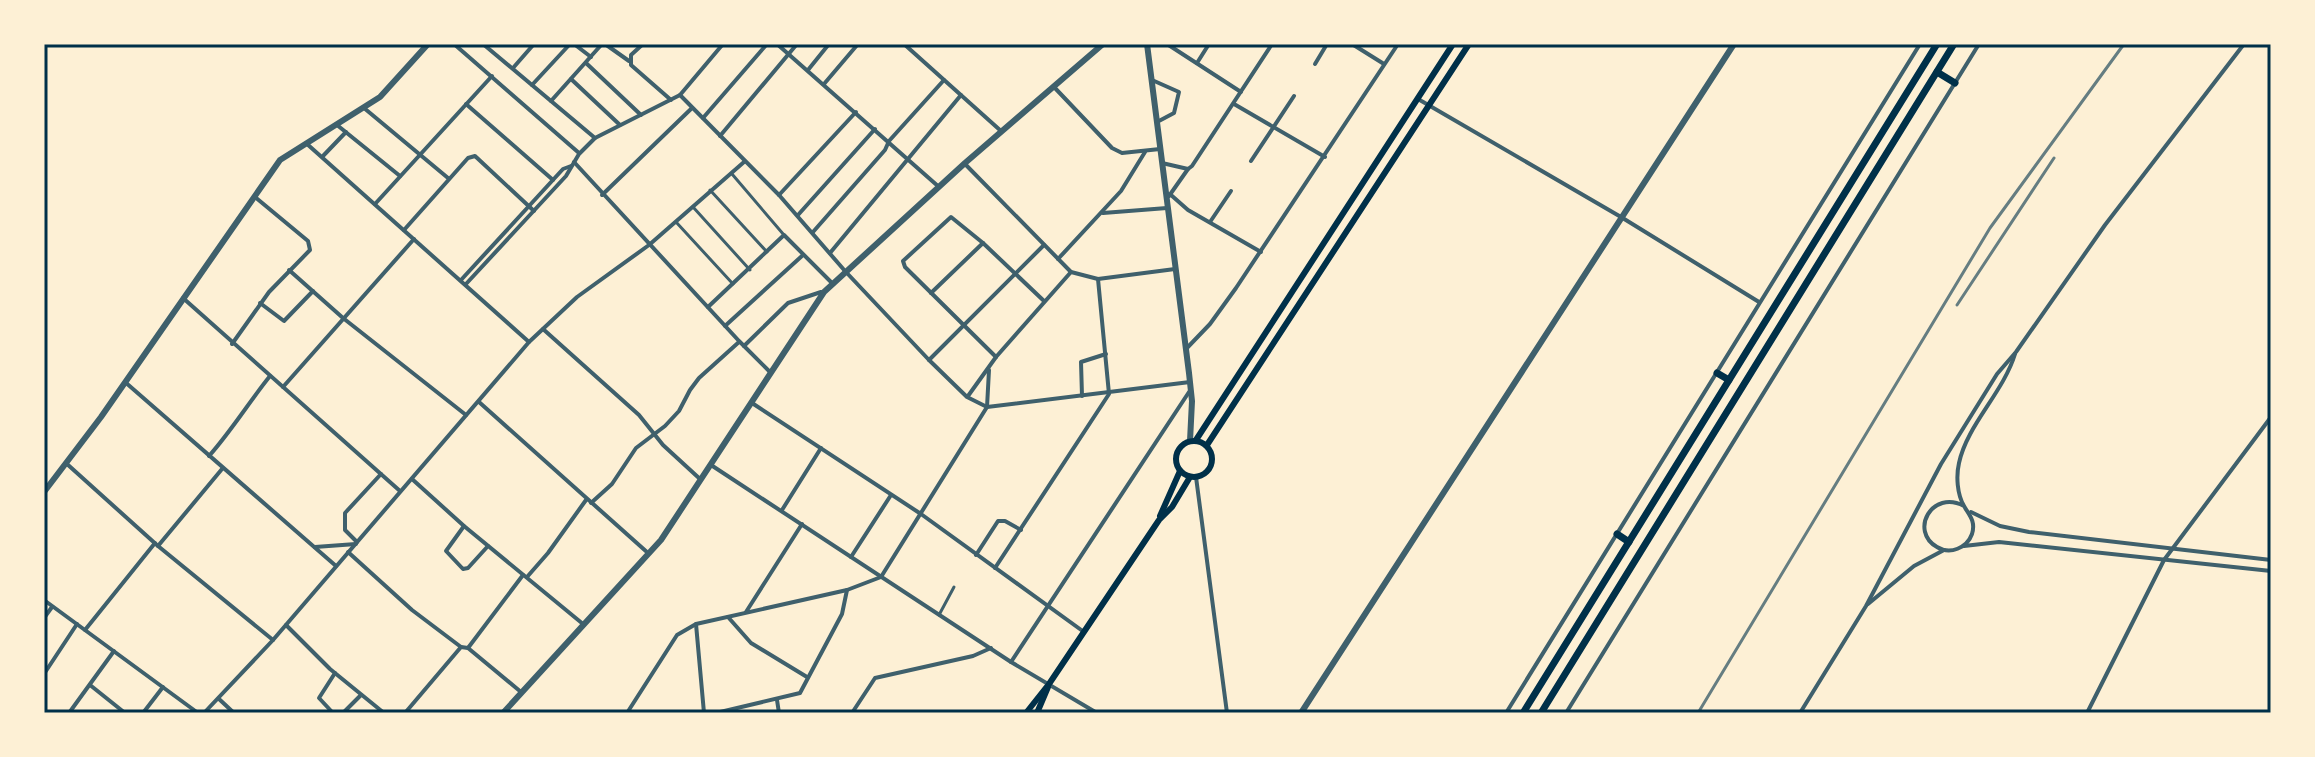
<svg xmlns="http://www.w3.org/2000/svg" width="2315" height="757" viewBox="0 0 2315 757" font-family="'Nunito Sans',sans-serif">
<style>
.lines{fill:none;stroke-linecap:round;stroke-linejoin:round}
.pedestrian{stroke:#3f606c;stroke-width:3}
.minor{stroke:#3f606c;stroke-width:4}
.tertiary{stroke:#3f606c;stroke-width:6}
.secondary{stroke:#003049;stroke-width:6}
.primary{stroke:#003049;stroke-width:7}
.rail{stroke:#657d81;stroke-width:3}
.neatline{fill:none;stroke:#003049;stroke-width:3}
</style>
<rect width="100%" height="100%" fill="#fdf0d5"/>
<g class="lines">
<!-- pedestrian -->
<g class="pedestrian">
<path d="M 732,174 L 784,235"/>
<path d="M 710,190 L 767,252"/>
<path d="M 693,207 L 750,270"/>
<path d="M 676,222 L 733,284"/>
<path d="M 939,615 L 954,587"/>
</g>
<!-- minor -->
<g class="minor">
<path d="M 454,44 L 579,153"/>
<path d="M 483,44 L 595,138"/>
<path d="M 574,44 L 591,57"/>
<path d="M 605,44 L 629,61"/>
<path d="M 643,44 L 631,55 L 631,65 L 671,100"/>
<path d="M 777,44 L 939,187"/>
<path d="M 904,44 L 1001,131"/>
<path d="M 1167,44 L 1241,92"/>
<path d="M 1352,44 L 1384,64"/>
<path d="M 586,63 L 641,115"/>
<path d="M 1197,63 L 1209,44"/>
<path d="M 1315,64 L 1327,44"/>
<path d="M 513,68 L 534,44"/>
<path d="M 808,70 L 829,44"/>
<path d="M 571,79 L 620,125"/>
<path d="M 1152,80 L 1179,92 L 1174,113 L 1157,122"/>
<path d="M 824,84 L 858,44"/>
<path d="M 532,85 L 570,44"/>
<path d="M 1054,87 L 1112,148 L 1122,153 L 1160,149"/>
<path d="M 680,95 L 779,195 L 845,271 L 929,360 L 967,397 L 987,407 L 1190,382"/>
<path d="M 1418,99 L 1621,217 L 1759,302"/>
<path d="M 551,101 L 602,44"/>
<path d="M 466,104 L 553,180"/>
<path d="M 1234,104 L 1325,157"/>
<path d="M 364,108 L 448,178"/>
<path d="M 703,118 L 767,44"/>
<path d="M 337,125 L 400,176"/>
<path d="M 720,136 L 797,44"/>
<path d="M 307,144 L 529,342"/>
<path d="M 323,156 L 346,132"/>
<path d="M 1251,161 L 1294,96"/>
<path d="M 574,162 L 739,341 L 770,372"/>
<path d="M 1162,163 L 1188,169 L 1192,166 L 1272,44"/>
<path d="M 965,164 L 1071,272 L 1098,279 L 1175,269"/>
<path d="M 602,195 L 692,108"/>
<path d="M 779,195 L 856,112"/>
<path d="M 1171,195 L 1188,210 L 1261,252"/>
<path d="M 1169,196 L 1188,169"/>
<path d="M 375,204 L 492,76"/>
<path d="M 1103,213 L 1167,208"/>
<path d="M 798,215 L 875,129"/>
<path d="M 1210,222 L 1231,191"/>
<path d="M 404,230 L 468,158 L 475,156 L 534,211"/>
<path d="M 813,232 L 885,150 L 889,141 L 944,80"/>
<path d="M 830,253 L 961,95"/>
<path d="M 1058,259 L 1121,191 L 1145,152"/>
<path d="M 289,270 L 343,318 L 466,415"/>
<path d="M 461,280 L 563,169 L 571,166"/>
<path d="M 466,284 L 566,176 L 579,154 L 595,138 L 680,95 L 723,44"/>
<path d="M 931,293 L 983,243"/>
<path d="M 183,298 L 400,491"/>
<path d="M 260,303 L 284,321 L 313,291"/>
<path d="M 708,307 L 784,235 L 832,283"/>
<path d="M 725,326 L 803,255"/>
<path d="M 543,329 L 639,415 L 663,445 L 700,479"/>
<path d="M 232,344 L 269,292 L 310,250 L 308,241 L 255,197"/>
<path d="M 744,346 L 788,303 L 821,292"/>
<path d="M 1186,349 L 1210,324 L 1236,288 L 1398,44"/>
<path d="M 996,357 L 905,267 L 903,261 L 951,217 L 983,243 L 1044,301"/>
<path d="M 929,360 L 1044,245"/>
<path d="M 125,382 L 336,566"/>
<path d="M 283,387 L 414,239"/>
<path d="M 968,396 L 996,357 L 1071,272"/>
<path d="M 1082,396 L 1081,362 L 1106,354"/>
<path d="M 479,402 L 648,553"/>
<path d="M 752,403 L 921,514 L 1084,632"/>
<path d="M 209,456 C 232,430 249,402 270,376"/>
<path d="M 67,464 L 158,546 L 273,640"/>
<path d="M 711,465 L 1011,662 L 1097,713"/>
<path d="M 1196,477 L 1227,713"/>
<path d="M 412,479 L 464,526 L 583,624"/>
<path d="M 591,503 L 612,484 L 636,448 L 665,426 L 679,411 L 690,390 L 699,378 L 739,342"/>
<path d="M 1964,506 C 1932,489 1909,531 1937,547 C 1950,555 1967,548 1972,534 C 1976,521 1969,515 1964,506 C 1957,494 1956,476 1959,463 C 1967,425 2003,393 2015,354"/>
<path d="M 782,510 L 821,448"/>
<path d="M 1971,512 L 2000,526 L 2029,532 L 2271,560"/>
<path d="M 464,526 L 446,551 L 463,569 L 468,568 L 488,546"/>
<path d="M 357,542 L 345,530 L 345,513 L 381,474"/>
<path d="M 158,546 L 222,469"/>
<path d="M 1964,546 L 1999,542 L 2271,571"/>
<path d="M 315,547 L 356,544"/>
<path d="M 348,552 L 412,610 L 461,647"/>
<path d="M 976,555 L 998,521 L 1005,521 L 1021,530"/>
<path d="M 851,557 L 891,495"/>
<path d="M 995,568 L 1109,394 L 1098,279"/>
<path d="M 527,577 L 548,553 L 586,500"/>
<path d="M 44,600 L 198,713"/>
<path d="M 1868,604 L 1914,566 L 1944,550"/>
<path d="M 746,612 L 802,524"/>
<path d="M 728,617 L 751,643 L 807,677"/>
<path d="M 44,618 L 52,607"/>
<path d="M 696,624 L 704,713"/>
<path d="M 286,625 L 330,669 L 384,713"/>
<path d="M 85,630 L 155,543"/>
<path d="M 468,648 L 521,692"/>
<path d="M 1011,662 L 1189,392"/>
<path d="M 44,674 L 77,624"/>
<path d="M 90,685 L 125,713"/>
<path d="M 219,699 L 234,713"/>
<path d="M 777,700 L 779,713"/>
<path d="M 69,713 L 114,651"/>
<path d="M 143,713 L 163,687"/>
<path d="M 204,713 L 273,640 L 529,342 L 577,297 L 649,245 L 744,162"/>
<path d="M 333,713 L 319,698 L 335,673"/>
<path d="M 343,713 L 361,695"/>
<path d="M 405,713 L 461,647 L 468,648 L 523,575"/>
<path d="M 627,713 L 677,635 L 696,624 L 847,590 L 881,577 L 987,407 L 989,370"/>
<path d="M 716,713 L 800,693 L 842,614 L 847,590"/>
<path d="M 852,713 L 875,678 L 973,656 L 991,648"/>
<path d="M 1506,713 L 1920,44"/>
<path d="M 1566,713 L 1979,44"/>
<path d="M 1800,713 L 1866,606 L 1941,464 L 1997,374 L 2016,352 L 2105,225 L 2244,44"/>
<path d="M 2087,713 L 2164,560 L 2271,417"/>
</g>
<!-- tertiary -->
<g class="tertiary">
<path d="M 1147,44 L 1189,373 L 1192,401 L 1190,441"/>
<path d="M 44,492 L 101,417 L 280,160 L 380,97 L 428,44"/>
<path d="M 503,713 L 661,540 L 824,292 L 965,163 L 1103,44"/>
<path d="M 1301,713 L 1734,44"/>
</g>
<!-- secondary -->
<g class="secondary">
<path d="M 1196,440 L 1453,44"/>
<circle cx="1194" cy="459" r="18"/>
<path d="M 1207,445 L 1469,44"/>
<path d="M 1160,516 L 1180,471"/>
<path d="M 1026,713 L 1049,684 L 1159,520 L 1172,507 L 1190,477"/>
<path d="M 1037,713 L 1048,687"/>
</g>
<!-- primary -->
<g class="primary">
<path d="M 1937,72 L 1955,83"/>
<path d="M 1717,373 L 1729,380"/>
<path d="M 1617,534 L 1629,542"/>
<path d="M 1523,713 L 1937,44"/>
<path d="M 1541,713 L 1954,44"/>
</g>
<!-- rail -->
<g class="rail">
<path d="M 1957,305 L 2054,158"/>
<path d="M 1698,713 L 1990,228 L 2124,44"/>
</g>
</g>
<!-- border -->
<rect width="2315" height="757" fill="none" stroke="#fdf0d5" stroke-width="92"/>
<rect x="46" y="46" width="2223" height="665" class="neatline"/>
</svg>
